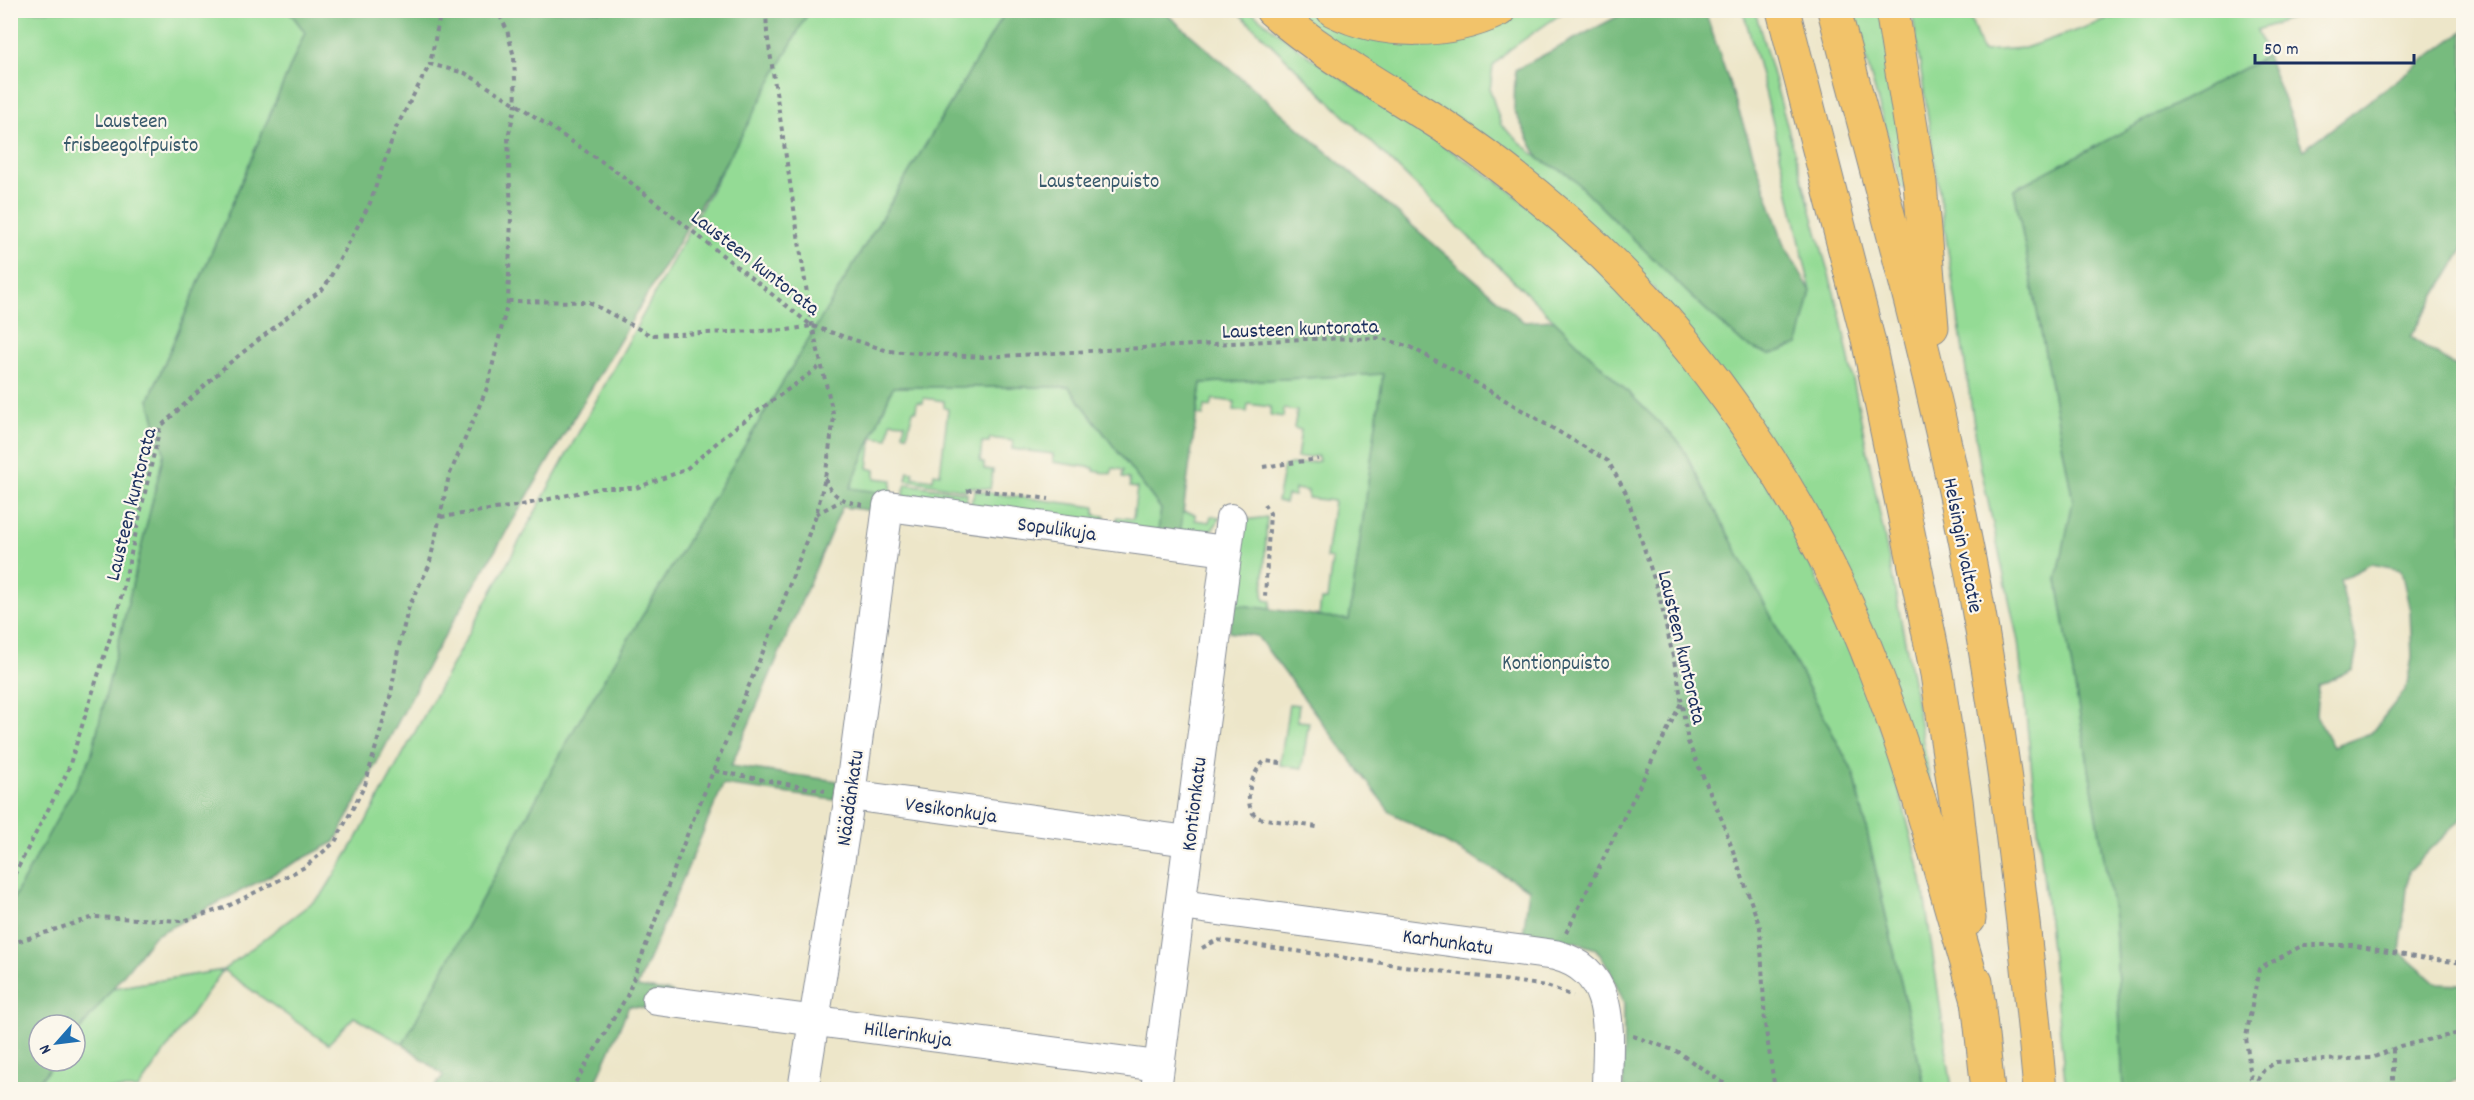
<svg xmlns="http://www.w3.org/2000/svg" width="2474" height="1100" viewBox="0 0 2474 1100" font-family="Dekko,sans-serif">
<style>
.green{fill:#94db95;stroke:#58857a;stroke-width:1.5}
.forest{fill:#77bb7e;stroke:#49756e;stroke-width:1.5;fill-rule:evenodd}
.lines{fill:none;stroke-linecap:round;stroke-linejoin:round}
.minor-casing{stroke:#848a94;stroke-width:32}
.highway-casing{stroke:#848a94;stroke-width:35}
.path{stroke:#848a94;stroke-width:4;stroke-dasharray:4.5 4.5;stroke-linecap:butt}
.minor{stroke:#fff;stroke-width:30}
.highway{stroke:#f2c36a;stroke-width:33}
.labels{text-anchor:middle;stroke-width:4.5;stroke-linejoin:round;paint-order:stroke}
.park-label{font-size:21px;fill:#395a6c;stroke:#fbf7ec}
.street-label{font-size:21px;fill:#1b2f5e;stroke:#fbf7ec}
</style>
<rect width="100%" height="100%" fill="#fbf7ec"/>
<filter id="ink" filterUnits="userSpaceOnUse"><feTurbulence type="fractalNoise" baseFrequency=".0167" numOctaves="2"/><feDisplacementMap in="SourceGraphic" scale="12" xChannelSelector="R" yChannelSelector="G"/><feConvolveMatrix kernelMatrix="1 2 1 2 8 2 1 2 1" color-interpolation-filters="sRGB"/></filter>
<filter id="wash" filterUnits="userSpaceOnUse"><feTurbulence type="fractalNoise" baseFrequency=".008" numOctaves="4" result="noise"/><feDisplacementMap in="SourceGraphic" scale="24" xChannelSelector="R" yChannelSelector="G"/><feGaussianBlur stdDeviation="1.35" result="paint"/><feColorMatrix in="noise" values="0 0 0 0 0 0 0 0 0 0 0 0 0 0 0 0 0 1.4 0 .05"/><feComposite in="paint" operator="in"/></filter>
<g filter="url(#wash)">
<rect width="100%" height="100%" fill="#ede6c9"/>
<!-- green -->
<g class="green">
<path d="M 11,11 L 289,11 L 305,32 L 149,399 L 164,453 L 91,757 L 11,903 Z"/>
<path d="M 809,11 L 1006,11 L 576,726 L 403,1044 L 354,1017 L 328,1044 L 223,970 L 138,1089 L 33,1090 L 55,1061 L 75,1061 L 75,1036 L 113,988 L 223,970 L 322,895 L 356,840 Z"/>
<path d="M 1237,11 L 1250,11 L 1311,58 L 1506,187 L 1604,274 L 1695,377 L 1787,514 L 1864,680 L 1893,766 L 1922,879 L 1952,1089 L 1925,1089 L 1854,774 L 1680,443 Z"/>
<path d="M 1285,11 L 1311,11 L 1332,23 L 1473,31 L 1521,11 L 1565,11 L 1509,50 L 1493,66 L 1490,90 L 1501,125 L 1539,159 L 1568,174 L 1693,298 L 1744,344 L 1811,291 C 1789,197 1771,103 1743,11 L 1755,11 L 1840,314 L 1912,676 L 1934,807 L 1889,681 L 1653,287 Z"/>
<path d="M 1853,11 L 1883,11 L 1909,187 L 1902,189 Z"/>
<path d="M 1912,11 L 1968,11 L 1982,51 L 2025,48 L 2133,11 L 2313,11 L 2257,30 L 2267,56 L 2014,189 L 2073,501 L 2057,580 L 2115,923 L 2123,1089 L 2066,1089 L 2018,641 L 1980,464 Z"/>
<path d="M 1383,374 L 1349,620 L 1319,616 L 1321,600 L 1327,600 L 1332,559 L 1326,558 L 1334,501 L 1308,498 L 1308,491 L 1295,489 L 1294,496 L 1287,495 L 1285,503 L 1277,501 L 1284,466 L 1319,461 L 1318,456 L 1297,458 L 1301,430 L 1294,428 L 1297,411 L 1284,409 L 1283,417 L 1270,415 L 1271,407 L 1248,404 L 1247,412 L 1234,410 L 1235,402 L 1213,399 L 1211,407 L 1204,406 L 1203,416 L 1197,415 L 1201,383 Z"/>
<path d="M 893,387 L 1069,387 L 1161,509 L 1158,531 L 1115,525 L 1117,517 L 1133,519 L 1137,488 L 1130,487 L 1129,479 L 1122,478 L 1123,470 L 1113,468 L 1111,474 L 1094,471 L 1094,468 L 1053,462 L 1053,454 L 1012,449 L 1013,441 L 990,438 L 989,442 L 982,442 L 980,462 L 984,463 L 984,469 L 993,470 L 990,489 L 969,487 L 966,490 L 906,480 L 908,471 L 913,472 L 913,477 L 933,480 L 934,473 L 940,474 L 948,409 L 944,408 L 944,401 L 924,398 L 923,403 L 917,402 L 916,411 L 913,411 L 907,435 L 903,433 L 905,423 L 891,422 L 888,439 L 872,437 L 868,468 L 875,470 L 875,478 L 892,480 L 890,497 L 879,505 L 850,488 Z"/>
<path d="M 906,484 L 967,493 L 966,508 L 902,499 Z"/>
<path d="M 975,491 L 1095,507 L 1095,515 L 1105,516 L 1103,527 L 969,509 Z"/>
<path d="M 1183,512 L 1195,514 L 1195,520 L 1209,522 L 1211,516 L 1220,517 C 1212,537 1199,534 1180,534 Z"/>
<path d="M 1267,517 L 1263,595 L 1265,600 L 1271,601 L 1270,609 L 1233,604 L 1245,520 Z"/>
<path d="M 1289,704 L 1299,705 L 1297,721 L 1309,722 L 1302,768 L 1280,765 Z"/>
</g>
<!-- forest -->
<g class="forest">
<path d="M 1162,10 L 1524,322 L 1554,320 L 1680,443 L 1854,774 L 1925,1089 L 1623,1089 L 1624,1003 L 1609,968 L 1596,949 L 1575,942 L 1523,936 L 1529,889 L 1390,812 L 1257,636 L 1229,632 L 1233,604 L 1349,620 L 1383,374 L 1201,383 L 1180,534 L 1158,531 L 1161,509 L 1069,387 L 893,387 L 850,488 L 877,492 L 874,511 L 842,507 L 731,766 L 837,781 L 834,800 L 723,785 L 637,987 L 672,992 L 670,1011 L 629,1006 L 593,1089 L 434,1089 L 443,1075 L 403,1044 L 576,726 L 1006,11 Z"/>
<path d="M 289,11 L 809,11 L 743,133 L 435,652 L 335,842 L 154,936 L 75,1036 L 75,1025 L 39,1025 L 39,1061 L 55,1061 L 33,1089 L 11,1089 L 11,903 L 91,757 L 164,453 L 149,400 L 305,32 Z"/>
<path d="M 1628,11 L 1705,11 L 1784,245 L 1811,291 L 1798,345 L 1769,355 L 1744,344 L 1693,298 L 1568,174 L 1539,159 L 1514,110 L 1515,70 Z"/>
<path d="M 2463,31 L 2463,250 L 2410,337 L 2463,371 L 2463,817 L 2409,871 L 2400,952 L 2435,983 L 2463,984 L 2463,1078 L 2431,1090 L 2123,1089 L 2115,923 L 2057,580 L 2073,501 L 2014,189 L 2267,56 L 2303,150 ZM 2371,564 L 2401,570 L 2410,611 L 2412,658 L 2406,689 L 2371,733 L 2333,747 L 2316,715 L 2318,686 L 2353,669 L 2357,649 L 2340,580 Z"/>
</g>
</g>
<g filter="url(#ink)">
<g class="lines">
<!-- minor casing -->
<g class="minor-casing">
<g id="minor">
<path d="M 850,795 L 1188,841"/>
<path d="M 1181,905 L 1555,955 C 1620,972 1607,1036 1607,1090"/>
<path d="M 657,1000 L 1158,1066"/>
<path d="M 803,1090 L 850,795 L 888,506 L 1226,551"/>
<path d="M 1156,1090 L 1231,519"/>
</g>
</g>
<!-- highway casing -->
<g class="highway-casing">
<g id="highway">
<path d="M 1272,10 C 1324,56 1387,89 1445,127 C 1487,155 1528,187 1566,220 C 1703,340 1810,501 1875,671 C 1917,779 1946,893 1979,1004"/>
<path d="M 1333,10 C 1382,35 1449,34 1499,10"/>
<path d="M 1783,10 L 1868,339 L 1923,605 L 1937,674 L 1956,800 L 1969,919"/>
<path d="M 1834,10 C 1885,203 1939,395 1975,591 C 2005,756 2025,923 2040,1090"/>
<path d="M 1892,10 L 1920,183 L 1932,327"/>
<path d="M 1976,982 L 1988,1090"/>
</g>
</g>
<!-- path -->
<g class="path">
<path d="M 441,10 L 430,64 L 465,73 L 516,104 L 620,174 L 812,326 L 888,351 L 982,357 L 1305,339 L 1381,338 L 1410,347 L 1461,374 L 1608,461 L 1626,493 L 1659,594 L 1678,679 L 1688,742 L 1722,820 L 1760,927 L 1765,1024 L 1775,1090"/>
<path d="M 508,301 L 589,302 L 650,335 L 787,330 L 811,326"/>
<path d="M 1263,467 L 1318,459"/>
<path d="M 825,478 C 832,498 844,501 863,505"/>
<path d="M 967,491 L 973,489 L 1049,499"/>
<path d="M 1264,504 L 1270,513 L 1265,597"/>
<path d="M 816,514 L 841,501"/>
<path d="M 441,517 L 522,505 L 600,488 L 636,488 L 685,470 L 733,429 L 822,365"/>
<path d="M 1281,763 L 1265,761 C 1251,771 1240,809 1259,818 L 1317,827"/>
<path d="M 715,771 L 825,791"/>
<path d="M 10,883 L 67,773 L 116,619 L 160,427 L 227,365 L 325,287 L 370,203 L 396,128 L 430,64"/>
<path d="M 1566,933 L 1682,701"/>
<path d="M 10,944 L 94,917 L 183,921 L 224,908 L 305,867 L 335,842 L 365,785 L 391,694 L 398,650 L 409,606 L 429,566 L 449,476 L 487,388 L 508,301 L 511,216 L 508,137 L 516,104 L 514,57 L 507,30 L 497,10"/>
<path d="M 1202,948 L 1217,940 L 1547,986 L 1573,996"/>
<path d="M 1633,1036 L 1676,1051 L 1734,1090"/>
<path d="M 2393,1049 L 2393,1090"/>
<path d="M 2252,1088 L 2246,1037 L 2259,969 L 2303,945 L 2351,945 L 2420,958 L 2464,963"/>
<path d="M 2252,1088 L 2264,1070 L 2276,1062 L 2372,1058 L 2400,1046 L 2464,1032"/>
<path d="M 571,1090 L 627,996 L 690,827 L 775,623 L 816,515 L 825,478 L 834,417 L 812,326 L 767,33 L 766,10"/>
</g>
<!-- minor -->
<use href="#minor" class="minor"/>
<!-- highway -->
<use href="#highway" class="highway"/>
</g>
</g>
<g class="labels">
<!-- park labels -->
<g class="park-label">
<text x="131" y="127">Lausteen<tspan x="131" dy="24">frisbeegolfpuisto</tspan></text>
<text x="1099" y="187">Lausteenpuisto</text>
<text x="1556" y="669">Kontionpuisto</text>
</g>
<!-- street labels -->
<g class="street-label">
<text transform="translate(756 262) rotate(38)" y="7">Lausteen kuntorata</text>
<text transform="translate(1300 328) rotate(-2)" y="7">Lausteen kuntorata</text>
<text transform="translate(130 504) rotate(-76)" y="7">Lausteen kuntorata</text>
<text transform="translate(1057 528) rotate(8)" y="7">Sopulikuja</text>
<text transform="translate(1964 545) rotate(79)" y="7">Helsingin valtatie</text>
<text transform="translate(1683 647) rotate(77)" y="7">Lausteen kuntorata</text>
<text transform="translate(849 798) rotate(-82)" y="7">Näädänkatu</text>
<text transform="translate(1193 804) rotate(-83)" y="7">Kontionkatu</text>
<text transform="translate(951 809) rotate(8)" y="7">Vesikonkuja</text>
<text transform="translate(1448 941) rotate(8)" y="7">Karhunkatu</text>
<text transform="translate(908 1033) rotate(8)" y="7">Hillerinkuja</text>
</g>
</g>
<!-- margin -->
<rect width="2474" height="1100" fill="none" stroke="#fbf7ec" stroke-width="36"/>
<!-- north arrow -->
<g transform="translate(57 1043) rotate(242)"><circle r="28" fill="#fbf7ec" stroke="#a1a7b3" stroke-width="1.5"/>
<path d="M0-4.5L10 22L0 15L-10 22Z" fill="#1f6fb2"/>
<text y="-9" font-size="16" font-weight="bold" text-anchor="middle" fill="#1b2f5e">N</text>
</g>
<!-- scale -->
<path d="M2255 54v9h159v-9" fill="none" stroke="#1b2f5e" stroke-width="3"/>
<text x="2264" y="54" font-size="18" fill="#1b2f5e" stroke="#fbf7ec" stroke-width="4.5" paint-order="stroke">50 m</text>
</svg>
